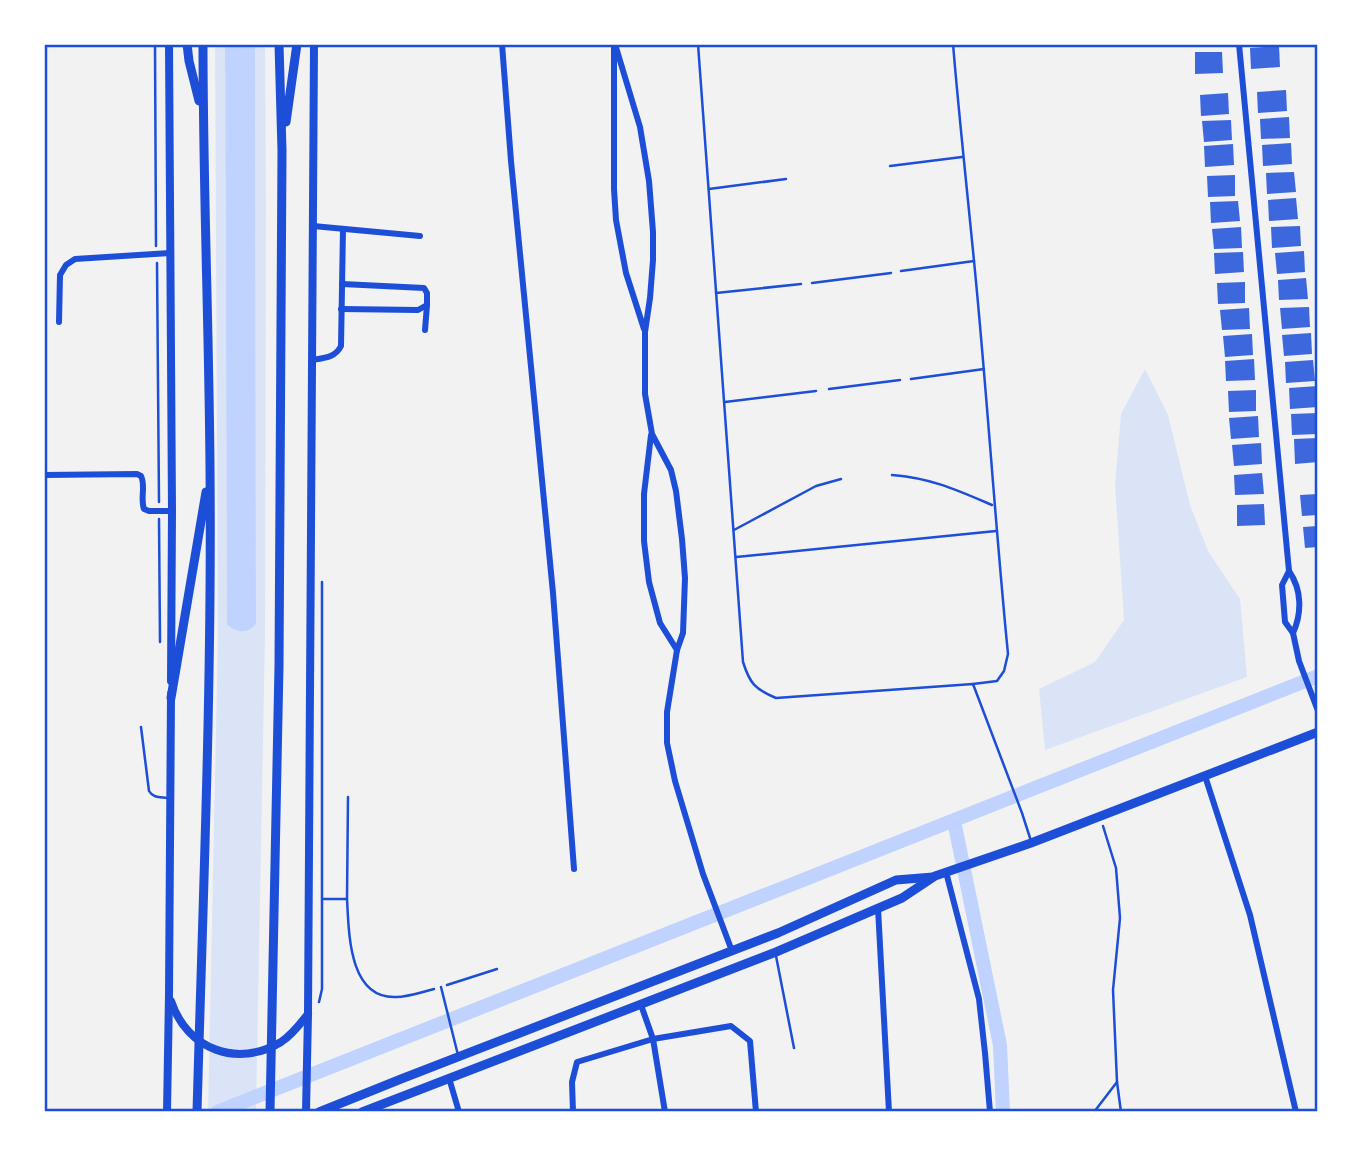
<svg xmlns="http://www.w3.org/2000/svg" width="1362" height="1156" viewBox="0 0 1362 1156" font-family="Lato,sans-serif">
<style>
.green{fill:#dbe4f7}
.water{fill:#bfd3fe}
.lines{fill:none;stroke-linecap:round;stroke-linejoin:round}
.canal{stroke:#bfd3fe;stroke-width:14}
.building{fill:#3d67dc}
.path{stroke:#1d4ed8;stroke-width:2.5}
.service{stroke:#1d4ed8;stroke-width:2.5}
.minor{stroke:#1d4ed8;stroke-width:6}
.tertiary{stroke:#1d4ed8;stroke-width:8}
.secondary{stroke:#1d4ed8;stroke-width:9}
.neatline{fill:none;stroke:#1d4ed8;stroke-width:2.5}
</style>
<rect width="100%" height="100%" fill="#f2f2f2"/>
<!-- green -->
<g class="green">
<path d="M 215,44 L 225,44 L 227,623 C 235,633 248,634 256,624 L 255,44 L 265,44 L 266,208 L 265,635 L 256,1112 L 208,1112 L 218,635 Z"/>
<path d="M 1145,369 L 1168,415 L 1190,505 L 1208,551 L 1240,599 L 1247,677 L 1045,750 L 1039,689 L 1095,662 L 1124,620 L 1115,485 L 1121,414 Z"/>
</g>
<!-- water -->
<path class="water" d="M 225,44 L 255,44 L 256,624 C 248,634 235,633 227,624 Z"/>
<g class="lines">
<!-- canal -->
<g class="canal">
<path d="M 954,821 L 1000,1045 L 1003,1112"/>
<path d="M 217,1112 L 1318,676"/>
</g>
</g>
<!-- building -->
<g class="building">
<path d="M 1279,46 L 1280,67 L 1251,69 L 1250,48 Z"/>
<path d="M 1195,52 L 1222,52 L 1223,73 L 1195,74 Z"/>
<path d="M 1286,90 L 1287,111 L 1258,113 L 1257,92 Z"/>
<path d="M 1228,93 L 1229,114 L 1201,116 L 1200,95 Z"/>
<path d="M 1289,117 L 1290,138 L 1261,139 L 1260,119 Z"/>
<path d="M 1231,120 L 1232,140 L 1204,142 L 1202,121 Z"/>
<path d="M 1291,143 L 1292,164 L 1263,166 L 1262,145 Z"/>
<path d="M 1233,144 L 1234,165 L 1205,167 L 1204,146 Z"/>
<path d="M 1294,172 L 1296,192 L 1267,194 L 1266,173 Z"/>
<path d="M 1235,175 L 1235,196 L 1208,197 L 1207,176 Z"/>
<path d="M 1296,198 L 1298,219 L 1269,221 L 1268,200 Z"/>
<path d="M 1238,201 L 1240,221 L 1211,223 L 1210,202 Z"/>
<path d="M 1300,226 L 1301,246 L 1272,248 L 1271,227 Z"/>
<path d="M 1241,227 L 1242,248 L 1214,249 L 1212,229 Z"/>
<path d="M 1304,251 L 1305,272 L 1277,274 L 1275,253 Z"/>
<path d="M 1243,252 L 1244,272 L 1215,274 L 1214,253 Z"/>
<path d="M 1306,278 L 1308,299 L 1279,300 L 1278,280 Z"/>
<path d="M 1245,282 L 1245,303 L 1218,304 L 1217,283 Z"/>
<path d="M 1309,307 L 1310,327 L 1282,329 L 1280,308 Z"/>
<path d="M 1249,308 L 1250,329 L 1222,330 L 1220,310 Z"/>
<path d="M 1311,333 L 1312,354 L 1284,356 L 1282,335 Z"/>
<path d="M 1252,334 L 1253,355 L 1225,357 L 1223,336 Z"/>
<path d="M 1254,359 L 1255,380 L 1226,381 L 1225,361 Z"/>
<path d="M 1313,360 L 1315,381 L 1286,383 L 1285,362 Z"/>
<path d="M 1318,386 L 1318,407 L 1290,409 L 1289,388 Z"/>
<path d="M 1256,390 L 1256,411 L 1229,412 L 1228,391 Z"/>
<path d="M 1318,413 L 1318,434 L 1292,435 L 1291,414 Z"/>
<path d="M 1258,416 L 1259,437 L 1231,439 L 1229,418 Z"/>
<path d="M 1318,438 L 1318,462 L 1295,464 L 1294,439 Z"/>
<path d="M 1261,443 L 1262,464 L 1234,466 L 1232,445 Z"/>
<path d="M 1262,473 L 1264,494 L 1235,495 L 1234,475 Z"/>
<path d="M 1318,494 L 1318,515 L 1302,516 L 1300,495 Z"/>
<path d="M 1264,504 L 1265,525 L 1237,526 L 1237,505 Z"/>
<path d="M 1318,526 L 1318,547 L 1305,548 L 1303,527 Z"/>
</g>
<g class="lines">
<!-- path -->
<g class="path">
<path d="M 155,44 L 156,246"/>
<path d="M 157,263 L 159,502"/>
<path d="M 159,519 L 160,642"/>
<path d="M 1103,826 L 1116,868 L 1120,918 L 1113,990 L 1117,1082 L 1121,1112"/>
<path d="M 323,899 L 347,899 C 349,931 348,999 396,997 C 408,997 422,992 434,989"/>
<path d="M 347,899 L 348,797"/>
<path d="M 447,985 L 497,969"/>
<path d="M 319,1002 L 322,989 L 322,582"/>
<path d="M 44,1101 L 46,1112"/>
<path d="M 1094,1112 L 1117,1082"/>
</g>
<!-- service -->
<g class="service">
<path d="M 698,44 L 743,662 C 750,684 755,689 776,698 L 973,684 L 1022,813 L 1031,841"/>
<path d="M 953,44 C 959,116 967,189 974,261 C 987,392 995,523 1008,654 L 1004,671 L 997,681 L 973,684"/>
<path d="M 890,166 L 962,157"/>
<path d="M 709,189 L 786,179"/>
<path d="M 901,271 L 974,261"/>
<path d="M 812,283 L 891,273"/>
<path d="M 716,293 L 801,284"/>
<path d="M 911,379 L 984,369"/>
<path d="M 829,389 L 900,380"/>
<path d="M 725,402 L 816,391"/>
<path d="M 892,475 C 931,478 957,490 992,505"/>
<path d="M 734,530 L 816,486 L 841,479"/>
<path d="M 736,557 L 996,531"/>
<path d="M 141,727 L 149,791 C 153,798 160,797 167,798"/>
<path d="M 776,956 L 794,1048"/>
<path d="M 441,987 L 458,1055"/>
</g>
<!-- minor -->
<g class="minor">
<path d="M 502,44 L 511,161 L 553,593 L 574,869"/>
<path d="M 615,44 L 640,127 L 649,181 L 653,232 L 653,260 L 650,298 L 645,332 L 645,394 L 652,434 L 671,470 L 676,491 L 682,539 L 685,578 L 683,633 L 677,650 L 667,712 L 667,743 L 675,781 L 703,874 L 732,951"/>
<path d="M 1239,44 L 1289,571 C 1302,590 1302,613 1293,633"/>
<path d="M 614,46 L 614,189 L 616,220 L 626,273 L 644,329"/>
<path d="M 313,226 L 420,236"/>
<path d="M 341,309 L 418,310 L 427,305 L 427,293 L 424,288 L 342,284"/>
<path d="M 59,322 L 60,275 L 66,265 L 75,259 L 170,253"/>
<path d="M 425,330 L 427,305"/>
<path d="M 312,360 C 324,358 335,358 341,346 L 343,229"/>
<path d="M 651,435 L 644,494 L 644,541 L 649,582 L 660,623 L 677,650"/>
<path d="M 44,475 L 137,474 L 141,476 C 146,486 140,498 144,509 L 149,511 L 172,511"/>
<path d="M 1289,571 L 1282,585 L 1285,622 L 1293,633 L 1299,661 L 1318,711"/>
<path d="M 1205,776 L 1250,915 L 1296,1112"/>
<path d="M 946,872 L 979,999 L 985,1053 L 990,1112"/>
<path d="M 878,908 L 889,1112"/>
<path d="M 641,1005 L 653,1039 L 665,1112"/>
<path d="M 449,1078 L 459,1112"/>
<path d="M 573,1112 L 572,1082 L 577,1062 L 653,1039 L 731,1026 L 750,1041 L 756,1112"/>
</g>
<!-- tertiary -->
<g class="tertiary">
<path d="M 169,44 L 172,511 L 171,681"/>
<path d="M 171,1001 C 187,1050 238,1068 281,1042 C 292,1035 300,1024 308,1014"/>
<path d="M 167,1112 L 169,995 L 171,694"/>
<path d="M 306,1112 L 308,1014 L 314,44"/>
</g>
<!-- secondary -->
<g class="secondary">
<path d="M 187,44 L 189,61 L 199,101"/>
<path d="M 286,122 L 297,44"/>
<path d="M 171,698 L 206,492"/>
<path d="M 197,1112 C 203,898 212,683 210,468 C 209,327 203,185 203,44"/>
<path d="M 270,1112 L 279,666 L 282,151 L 279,44"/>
<path d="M 319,1112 L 401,1079 L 778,933 L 896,880 L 933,877"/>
<path d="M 362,1112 L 776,952 L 902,898 L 935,876 L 1031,843 L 1318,732"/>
</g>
</g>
<!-- border -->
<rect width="1362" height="1156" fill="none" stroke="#ffffff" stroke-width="91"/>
<rect x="46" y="46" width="1270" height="1064" class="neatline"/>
</svg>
